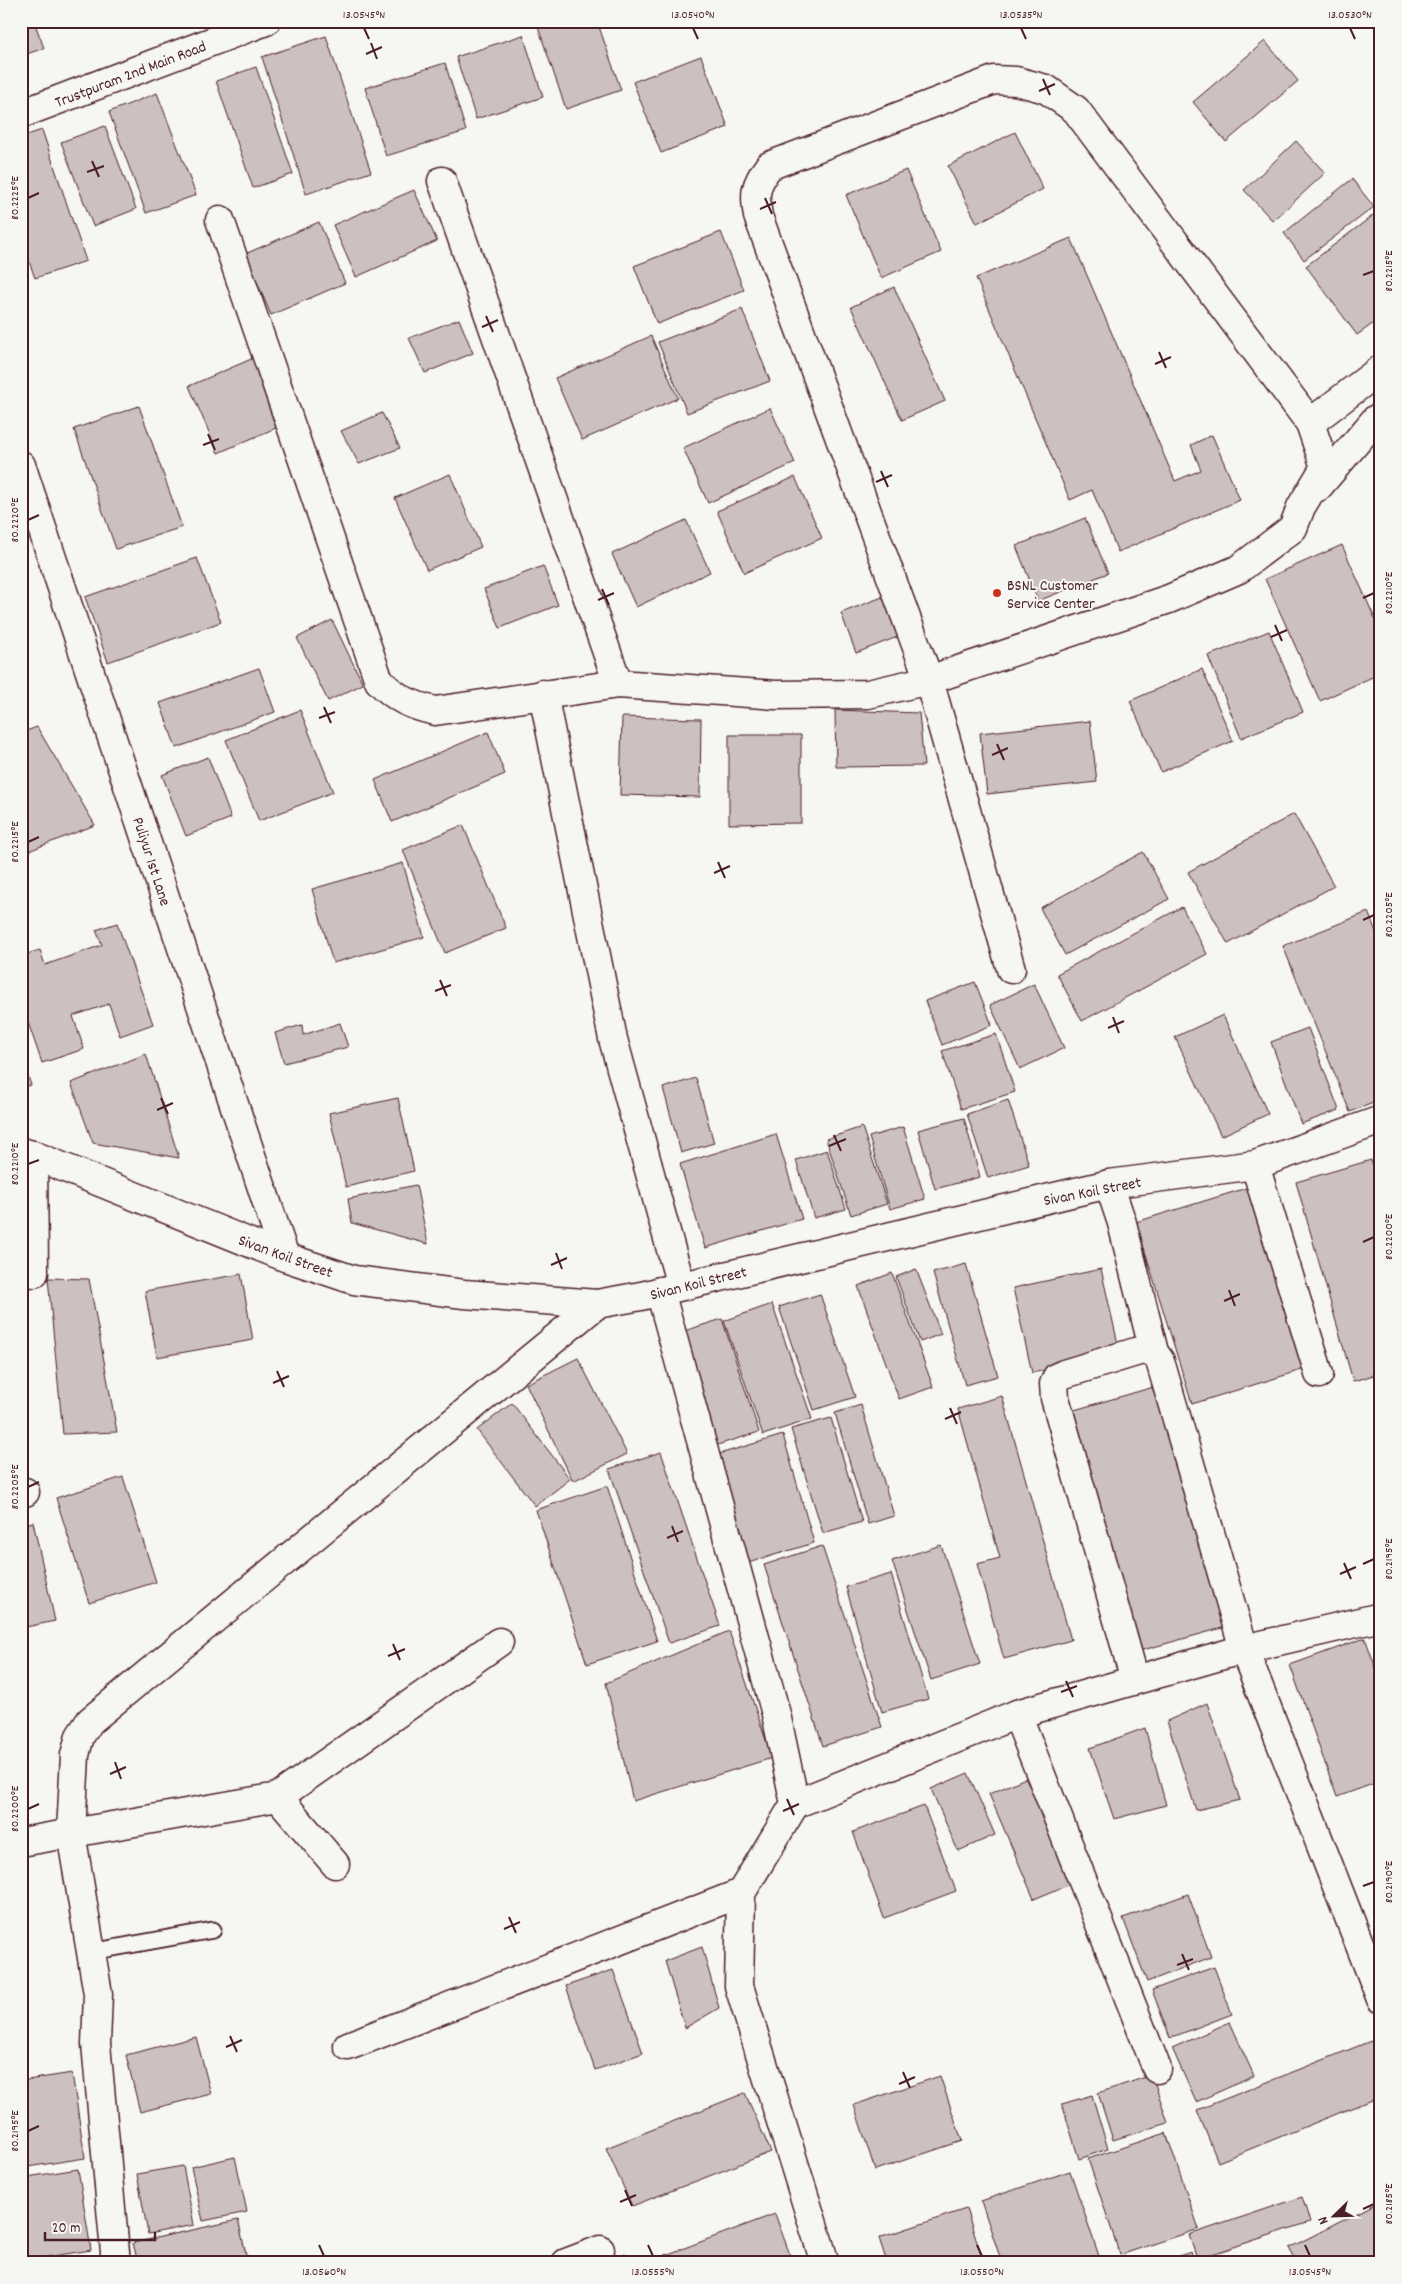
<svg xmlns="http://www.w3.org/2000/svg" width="1402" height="2284" viewBox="0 0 1402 2284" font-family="Dekko,sans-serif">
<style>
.building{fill:#ccc1c0;stroke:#4a1f2b}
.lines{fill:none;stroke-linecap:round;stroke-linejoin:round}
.lane-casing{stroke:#4a1f2b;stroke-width:19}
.street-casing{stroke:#4a1f2b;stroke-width:31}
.secondary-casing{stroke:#4a1f2b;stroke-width:31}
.lane{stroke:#f6f6f2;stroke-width:15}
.street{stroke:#f6f6f2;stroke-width:28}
.secondary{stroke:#f6f6f2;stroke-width:28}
.ticks{fill:none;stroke:#4a1f2b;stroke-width:2}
.poi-dot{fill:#c8321e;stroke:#f6f6f2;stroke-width:2}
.labels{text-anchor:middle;stroke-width:4;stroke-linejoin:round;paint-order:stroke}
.street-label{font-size:16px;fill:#4a1f2b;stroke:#f6f6f2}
.poi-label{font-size:16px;fill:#4a1f2b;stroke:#f6f6f2;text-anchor:start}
.neatline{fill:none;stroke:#4a1f2b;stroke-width:2}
.ticks-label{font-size:12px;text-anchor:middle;fill:#4a1f2b}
</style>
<rect width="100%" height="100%" fill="#f6f6f2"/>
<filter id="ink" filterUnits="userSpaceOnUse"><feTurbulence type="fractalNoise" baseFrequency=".02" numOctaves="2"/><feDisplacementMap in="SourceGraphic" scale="10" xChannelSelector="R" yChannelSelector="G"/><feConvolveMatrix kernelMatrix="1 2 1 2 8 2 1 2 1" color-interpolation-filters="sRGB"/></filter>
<g filter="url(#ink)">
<!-- building -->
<g class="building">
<path d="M 21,21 L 34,21 L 44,48 L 21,56 Z"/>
<path d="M 545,21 L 597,21 L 621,90 L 566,109 L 537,24 Z"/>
<path d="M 523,35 L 543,97 L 476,119 L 456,57 Z"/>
<path d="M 326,36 L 371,172 L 306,194 L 262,57 Z"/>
<path d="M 1265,41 L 1298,81 L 1226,142 L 1193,102 Z"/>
<path d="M 701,56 L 728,127 L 661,153 L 633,82 Z"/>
<path d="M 445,63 L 466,131 L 386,156 L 365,88 Z"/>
<path d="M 256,67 L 293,174 L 253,188 L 216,81 Z"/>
<path d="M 157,93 L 196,195 L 146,213 L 109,112 Z"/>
<path d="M 105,126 L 136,209 L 93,226 L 61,142 Z"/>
<path d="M 42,130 L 86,261 L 35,278 L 21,239 L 21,137 Z"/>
<path d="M 1015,132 L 1043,189 L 977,223 L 948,166 Z"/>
<path d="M 1296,141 L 1325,173 L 1273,221 L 1244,190 Z"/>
<path d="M 906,170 L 941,252 L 881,278 L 846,195 Z"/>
<path d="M 1352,179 L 1374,207 L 1304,260 L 1284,233 Z"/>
<path d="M 414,190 L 437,241 L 356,277 L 333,225 Z"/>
<path d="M 1379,211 L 1381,214 L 1381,318 L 1357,335 L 1306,266 Z"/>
<path d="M 319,222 L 345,283 L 271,315 L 245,254 Z"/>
<path d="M 721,232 L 744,290 L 657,324 L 634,266 Z"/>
<path d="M 1071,238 L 1175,481 L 1201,470 L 1191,445 L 1212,435 L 1240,500 L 1118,552 L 1092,490 L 1070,500 L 976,278 Z"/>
<path d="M 894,287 L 945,401 L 902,420 L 851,307 Z"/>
<path d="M 742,309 L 770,381 L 687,413 L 658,342 Z"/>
<path d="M 459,319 L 473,353 L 425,373 L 409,338 Z"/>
<path d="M 651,336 L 678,398 L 582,440 L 555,378 Z"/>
<path d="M 256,357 L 285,424 L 218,453 L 189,386 Z"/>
<path d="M 139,406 L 182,527 L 116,549 L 74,429 Z"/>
<path d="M 770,408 L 795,463 L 708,503 L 683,448 Z"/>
<path d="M 382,413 L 400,448 L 359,464 L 341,431 Z"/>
<path d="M 450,474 L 481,547 L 427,570 L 395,498 Z"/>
<path d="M 795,477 L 822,538 L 744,573 L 717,511 Z"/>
<path d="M 1085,518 L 1108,573 L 1038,601 L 1016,546 Z"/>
<path d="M 686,520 L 710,572 L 636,607 L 612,554 Z"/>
<path d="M 1342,545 L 1381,632 L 1381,673 L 1320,701 L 1265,579 Z"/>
<path d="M 197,558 L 221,622 L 108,662 L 85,597 Z"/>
<path d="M 543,566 L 558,605 L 500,628 L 484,589 Z"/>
<path d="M 885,596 L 900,636 L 856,653 L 841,613 Z"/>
<path d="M 332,620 L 363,684 L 328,701 L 297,638 Z"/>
<path d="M 1269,631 L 1303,712 L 1241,738 L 1208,656 Z"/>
<path d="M 259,668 L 275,712 L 176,748 L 160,703 Z"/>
<path d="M 1202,669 L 1233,741 L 1161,772 L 1130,701 Z"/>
<path d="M 300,710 L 333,792 L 259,821 L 226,740 Z"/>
<path d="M 835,710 L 919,713 L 924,766 L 836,767 Z"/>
<path d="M 622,717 L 701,719 L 700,797 L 620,795 Z"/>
<path d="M 1090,721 L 1097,782 L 987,794 L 980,733 Z"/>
<path d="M 37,727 L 95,825 L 21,854 L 21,733 Z"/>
<path d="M 488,732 L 505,774 L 392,822 L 375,780 Z"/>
<path d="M 729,735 L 801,735 L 801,823 L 729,824 Z"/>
<path d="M 208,757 L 231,818 L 186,836 L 162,775 Z"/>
<path d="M 1294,814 L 1334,886 L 1228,944 L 1188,872 Z"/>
<path d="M 463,825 L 506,928 L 445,953 L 403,850 Z"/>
<path d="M 1143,852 L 1169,899 L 1065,955 L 1040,908 Z"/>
<path d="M 403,863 L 424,937 L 333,963 L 312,889 Z"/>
<path d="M 1182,907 L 1207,954 L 1082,1021 L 1057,974 Z"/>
<path d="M 1368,912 L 1381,944 L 1381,1100 L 1350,1112 L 1283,946 Z"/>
<path d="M 117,923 L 153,1024 L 120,1036 L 109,1004 L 73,1016 L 84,1049 L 42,1063 L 21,1002 L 21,956 L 40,950 L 45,965 L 102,945 L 96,930 Z"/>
<path d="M 975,982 L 992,1025 L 942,1045 L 925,1001 Z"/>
<path d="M 1034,984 L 1064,1048 L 1020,1069 L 990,1005 Z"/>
<path d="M 1223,1015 L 1268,1114 L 1221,1136 L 1175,1037 Z"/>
<path d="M 340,1023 L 348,1047 L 284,1063 L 275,1033 L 302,1025 L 303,1035 Z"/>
<path d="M 1308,1028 L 1339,1110 L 1301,1124 L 1271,1042 Z"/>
<path d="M 996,1034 L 1015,1092 L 961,1109 L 942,1051 Z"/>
<path d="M 146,1054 L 179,1158 L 93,1143 L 71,1083 Z"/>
<path d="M 21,1057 L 31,1085 L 21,1088 Z"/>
<path d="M 696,1078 L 714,1143 L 681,1153 L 663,1088 Z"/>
<path d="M 398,1098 L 414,1171 L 346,1187 L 329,1113 Z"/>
<path d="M 1008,1100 L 1029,1165 L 988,1178 L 967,1114 Z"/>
<path d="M 964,1118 L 980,1177 L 935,1189 L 918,1130 Z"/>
<path d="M 862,1127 L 887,1204 L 851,1215 L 826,1139 Z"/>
<path d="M 903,1127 L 925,1199 L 890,1209 L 869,1137 Z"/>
<path d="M 776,1134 L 802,1219 L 705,1248 L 680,1164 Z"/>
<path d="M 827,1150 L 846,1209 L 814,1218 L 796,1160 Z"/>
<path d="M 1371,1160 L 1381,1193 L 1381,1373 L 1353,1381 L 1296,1182 Z"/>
<path d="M 416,1185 L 428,1244 L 352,1223 L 348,1199 Z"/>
<path d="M 1253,1186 L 1308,1368 L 1192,1404 L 1136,1222 Z"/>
<path d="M 966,1264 L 998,1376 L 965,1385 L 933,1273 Z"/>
<path d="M 916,1269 L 941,1334 L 920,1342 L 896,1277 Z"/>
<path d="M 1101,1269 L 1120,1353 L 1032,1373 L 1013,1288 Z"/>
<path d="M 892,1273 L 933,1387 L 899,1399 L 858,1286 Z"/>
<path d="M 241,1274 L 253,1340 L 157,1357 L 145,1291 Z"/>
<path d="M 48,1278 L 89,1279 L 117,1432 L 63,1434 Z"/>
<path d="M 820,1294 L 855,1397 L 814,1410 L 779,1307 Z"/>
<path d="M 772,1304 L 812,1419 L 763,1435 L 724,1321 Z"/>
<path d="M 722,1319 L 759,1432 L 714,1446 L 678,1333 Z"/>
<path d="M 578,1358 L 627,1454 L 573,1481 L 526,1384 Z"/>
<path d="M 1164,1384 L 1233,1625 L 1132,1653 L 1064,1413 Z"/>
<path d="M 1002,1396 L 1071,1640 L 1004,1659 L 977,1564 L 1000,1558 L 958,1409 Z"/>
<path d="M 512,1403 L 570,1479 L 535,1506 L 477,1430 Z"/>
<path d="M 861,1405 L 894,1516 L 868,1524 L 835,1413 Z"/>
<path d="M 831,1418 L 862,1522 L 823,1533 L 791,1429 Z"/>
<path d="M 783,1435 L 814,1543 L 748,1563 L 716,1455 Z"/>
<path d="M 661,1452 L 720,1626 L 669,1643 L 609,1469 Z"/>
<path d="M 123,1477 L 156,1582 L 89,1603 L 56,1498 Z"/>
<path d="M 607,1486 L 657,1641 L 587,1664 L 536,1510 Z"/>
<path d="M 33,1522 L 55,1621 L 21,1628 L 21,1525 Z"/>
<path d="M 941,1545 L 980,1664 L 931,1680 L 892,1561 Z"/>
<path d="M 822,1546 L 882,1727 L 823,1746 L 764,1565 Z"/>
<path d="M 891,1574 L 928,1699 L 882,1712 L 846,1587 Z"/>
<path d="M 729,1631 L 772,1758 L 633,1801 L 606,1683 Z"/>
<path d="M 1365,1638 L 1381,1682 L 1381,1781 L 1337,1797 L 1290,1665 Z"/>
<path d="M 1207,1703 L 1240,1800 L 1196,1810 L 1167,1721 Z"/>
<path d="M 1145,1728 L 1166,1805 L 1114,1819 L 1090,1748 Z"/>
<path d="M 968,1773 L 995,1835 L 958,1851 L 931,1789 Z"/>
<path d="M 1030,1776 L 1075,1882 L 1034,1899 L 989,1794 Z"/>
<path d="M 924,1806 L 956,1891 L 884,1918 L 853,1832 Z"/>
<path d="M 1188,1894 L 1211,1957 L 1147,1982 L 1123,1918 Z"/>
<path d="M 702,1947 L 719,2008 L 685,2028 L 665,1961 Z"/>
<path d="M 1214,1967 L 1232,2014 L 1170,2038 L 1152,1990 Z"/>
<path d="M 613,1970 L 643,2053 L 595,2070 L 566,1986 Z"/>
<path d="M 1230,2022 L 1254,2076 L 1196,2102 L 1172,2048 Z"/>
<path d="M 196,2037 L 211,2094 L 140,2112 L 126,2055 Z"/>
<path d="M 1381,2037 L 1381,2096 L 1218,2162 L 1197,2110 Z"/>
<path d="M 72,2073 L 85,2158 L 21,2168 L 21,2081 Z"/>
<path d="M 1152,2075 L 1168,2123 L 1113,2140 L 1098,2093 Z"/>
<path d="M 940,2076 L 962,2141 L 875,2170 L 854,2105 Z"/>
<path d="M 745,2093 L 771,2152 L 632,2206 L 606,2148 Z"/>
<path d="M 1092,2095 L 1108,2149 L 1079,2159 L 1062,2104 Z"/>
<path d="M 1166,2133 L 1199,2229 L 1120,2255 L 1088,2159 Z"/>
<path d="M 235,2157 L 247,2212 L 203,2221 L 191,2167 Z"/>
<path d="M 183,2166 L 194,2225 L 148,2234 L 137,2174 Z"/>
<path d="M 78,2169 L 91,2250 L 21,2261 L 21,2178 Z"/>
<path d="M 1070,2171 L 1100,2259 L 1087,2263 L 1002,2263 L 981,2201 Z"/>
<path d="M 1302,2197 L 1310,2222 L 1197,2259 L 1189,2235 Z"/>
<path d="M 1381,2201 L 1381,2252 L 1353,2263 L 1297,2263 L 1289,2248 Z"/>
<path d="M 966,2209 L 984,2263 L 887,2263 L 879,2238 Z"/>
<path d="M 775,2214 L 793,2263 L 665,2263 L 663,2256 Z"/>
<path d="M 238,2220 L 248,2263 L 138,2263 L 133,2243 Z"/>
<path d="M 1191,2252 L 1194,2263 L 1157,2263 Z"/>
<path d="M 625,2253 L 630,2263 L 602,2263 Z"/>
</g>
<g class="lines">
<!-- lane casing -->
<g class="lane-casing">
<path id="lane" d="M 91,1952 L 213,1930"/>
</g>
<!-- street casing -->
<g class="street-casing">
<g id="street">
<path d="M 442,181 L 618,684"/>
<path d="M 220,220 L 379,681 C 397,699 410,705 435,711 L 618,684 L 776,695 L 868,694 L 929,680 L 1169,599 L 1239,569 L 1293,528 L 1301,507 L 1325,467 L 1310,423 L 1076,110 L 1046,89 L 1016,81 L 994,80 L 769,166 C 755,185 754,193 758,216 L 929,680 L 1011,969"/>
<path d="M 1310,423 L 1381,369"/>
<path d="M 21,465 L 285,1257"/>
<path d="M 1318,487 L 1375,420 L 1381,416"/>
<path d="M 543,694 L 613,1039 L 681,1286"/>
<path d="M 33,1155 L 34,1273"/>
<path d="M 1255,1165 L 1319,1374"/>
<path d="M 1109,1184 L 1122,1223 L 1154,1352"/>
<path d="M 660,1291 L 776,1714 L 795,1804 L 741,1893 L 739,1986 L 825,2263"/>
<path d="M 21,1493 L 25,1492"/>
<path d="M 1135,1680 L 1055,1398 L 1054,1384 L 1057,1377 L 1064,1374 L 1139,1351 C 1151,1350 1154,1351 1160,1361 L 1244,1649 L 1381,1999"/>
<path d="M 1017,1714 L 1157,2069"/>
<path d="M 278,1797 L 335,1864"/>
<path d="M 795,1804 L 1017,1714 L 1244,1649 L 1381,1617"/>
<path d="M 21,1842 L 278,1797 L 499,1642"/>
<path d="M 348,2046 L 741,1893"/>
<path d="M 116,2263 L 96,2044 L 98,1994 L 71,1833 L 75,1755 L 80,1736 L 90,1721 L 597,1304"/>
<path d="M 566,2263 L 600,2250"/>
</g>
</g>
<!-- secondary casing -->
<g class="secondary-casing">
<g id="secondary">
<path d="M 21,114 L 266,21"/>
<path d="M 21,1152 L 33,1155 L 285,1257 L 354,1280 L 464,1294 L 597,1304 L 641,1296 L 1109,1184 L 1255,1165 L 1381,1120"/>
</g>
</g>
<!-- lane -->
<use href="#lane" class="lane"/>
<!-- street -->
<use href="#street" class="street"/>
<!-- secondary -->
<use href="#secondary" class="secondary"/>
</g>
</g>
<!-- ticks -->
<path class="ticks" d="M 364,28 L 369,39M 693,28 L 698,39M 1021,28 L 1026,39M 1350,28 L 1355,39M 371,43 L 377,59M 366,54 L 382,47M 1043,79 L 1050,95M 1039,91 L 1055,84M 92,161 L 99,177M 87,172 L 104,166M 28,198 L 39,193M 765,198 L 772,214M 760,209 L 776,202M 1363,275 L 1374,271M 486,316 L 493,332M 482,327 L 498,320M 1159,352 L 1166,368M 1155,364 L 1171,357M 208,434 L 215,450M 203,445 L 219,439M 881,471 L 888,487M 876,482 L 892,475M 28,520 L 39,515M 602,589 L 609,605M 1363,598 L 1374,593M 598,600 L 614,593M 1275,625 L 1282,641M 1271,637 L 1287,630M 324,707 L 331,723M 319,718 L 335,712M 997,744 L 1004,760M 992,755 L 1008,748M 28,842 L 39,837M 718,862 L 725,878M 714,873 L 730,866M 1363,920 L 1374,915M 440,980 L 447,996M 435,991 L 451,985M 1113,1017 L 1119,1033M 1108,1028 L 1124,1021M 161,1098 L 168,1114M 157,1110 L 173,1103M 834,1135 L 841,1151M 829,1146 L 846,1139M 28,1164 L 39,1160M 1363,1242 L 1374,1237M 556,1253 L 562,1269M 551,1265 L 567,1258M 1229,1290 L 1235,1306M 1224,1301 L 1240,1294M 277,1371 L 284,1387M 273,1383 L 289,1376M 950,1408 L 957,1424M 945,1419 L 961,1412M 28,1487 L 39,1482M 672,1526 L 678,1542M 667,1538 L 683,1531M 1344,1563 L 1351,1579M 1363,1564 L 1374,1559M 1340,1574 L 1356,1567M 393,1644 L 400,1660M 388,1656 L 405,1649M 1066,1681 L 1073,1697M 1061,1692 L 1077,1686M 115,1762 L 121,1779M 110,1774 L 126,1767M 787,1799 L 794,1815M 28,1809 L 39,1804M 783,1811 L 799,1804M 1363,1886 L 1374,1882M 509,1917 L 516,1933M 504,1929 L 520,1922M 1182,1954 L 1189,1970M 1177,1965 L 1193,1959M 230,2036 L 237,2052M 226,2047 L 242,2040M 903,2072 L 910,2088M 899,2084 L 915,2077M 28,2131 L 39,2126M 625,2190 L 632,2206M 620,2202 L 636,2195M 1363,2209 L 1374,2204M 319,2245 L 324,2256M 648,2245 L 653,2256M 977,2245 L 982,2256M 1305,2245 L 1310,2256"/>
<!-- markers -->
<circle class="poi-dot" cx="997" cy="593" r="5"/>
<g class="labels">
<!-- street labels -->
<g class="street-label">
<text transform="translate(130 73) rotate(-21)" y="6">Trustpuram 2nd Main Road</text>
<text transform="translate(153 861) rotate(72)" y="6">Puliyur 1st Lane</text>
<text transform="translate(1092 1190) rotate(-11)" y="6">Sivan Koil Street</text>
<text transform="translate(286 1255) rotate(20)" y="6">Sivan Koil Street</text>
<text transform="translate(698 1282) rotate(-14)" y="6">Sivan Koil Street</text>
</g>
<!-- poi labels -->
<g class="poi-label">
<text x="1007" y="590">BSNL Customer<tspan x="1007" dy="18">Service Center</tspan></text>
</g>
</g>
<!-- margin -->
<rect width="1402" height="2284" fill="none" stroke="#f6f6f2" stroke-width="55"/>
<!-- north arrow -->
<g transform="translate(1334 2216) rotate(247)" stroke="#f6f6f2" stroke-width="4" paint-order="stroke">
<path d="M0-4L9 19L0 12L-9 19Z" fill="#4a1f2b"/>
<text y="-8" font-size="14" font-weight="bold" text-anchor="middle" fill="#4a1f2b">N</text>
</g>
<!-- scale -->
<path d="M45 2232v8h110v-8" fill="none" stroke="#4a1f2b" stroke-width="2.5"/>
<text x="52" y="2232" font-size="15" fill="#4a1f2b" stroke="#f6f6f2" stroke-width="4" paint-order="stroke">20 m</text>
<rect x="28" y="28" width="1346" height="2228" class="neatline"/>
<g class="ticks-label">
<text x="364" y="18">13.0545°N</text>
<text x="693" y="18">13.0540°N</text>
<text x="1021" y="18">13.0535°N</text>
<text x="1350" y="18">13.0530°N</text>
<text transform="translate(14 198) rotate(-90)" y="4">80.2225°E</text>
<text transform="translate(1388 271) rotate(-90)" y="4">80.2215°E</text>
<text transform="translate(14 520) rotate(-90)" y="4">80.2220°E</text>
<text transform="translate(1388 593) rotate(-90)" y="4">80.2210°E</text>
<text transform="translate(14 842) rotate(-90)" y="4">80.2215°E</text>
<text transform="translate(1388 915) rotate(-90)" y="4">80.2205°E</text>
<text transform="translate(14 1164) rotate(-90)" y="4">80.2210°E</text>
<text transform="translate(1388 1237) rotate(-90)" y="4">80.2200°E</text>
<text transform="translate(14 1487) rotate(-90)" y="4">80.2205°E</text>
<text transform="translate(1388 1559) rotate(-90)" y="4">80.2195°E</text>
<text transform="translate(14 1809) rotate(-90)" y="4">80.2200°E</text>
<text transform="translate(1388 1882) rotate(-90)" y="4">80.2190°E</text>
<text transform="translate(14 2131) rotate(-90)" y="4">80.2195°E</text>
<text transform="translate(1388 2204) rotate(-90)" y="4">80.2185°E</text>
<text x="324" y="2275">13.0560°N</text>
<text x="653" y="2275">13.0555°N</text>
<text x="982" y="2275">13.0550°N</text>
<text x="1310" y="2275">13.0545°N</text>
</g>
</svg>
